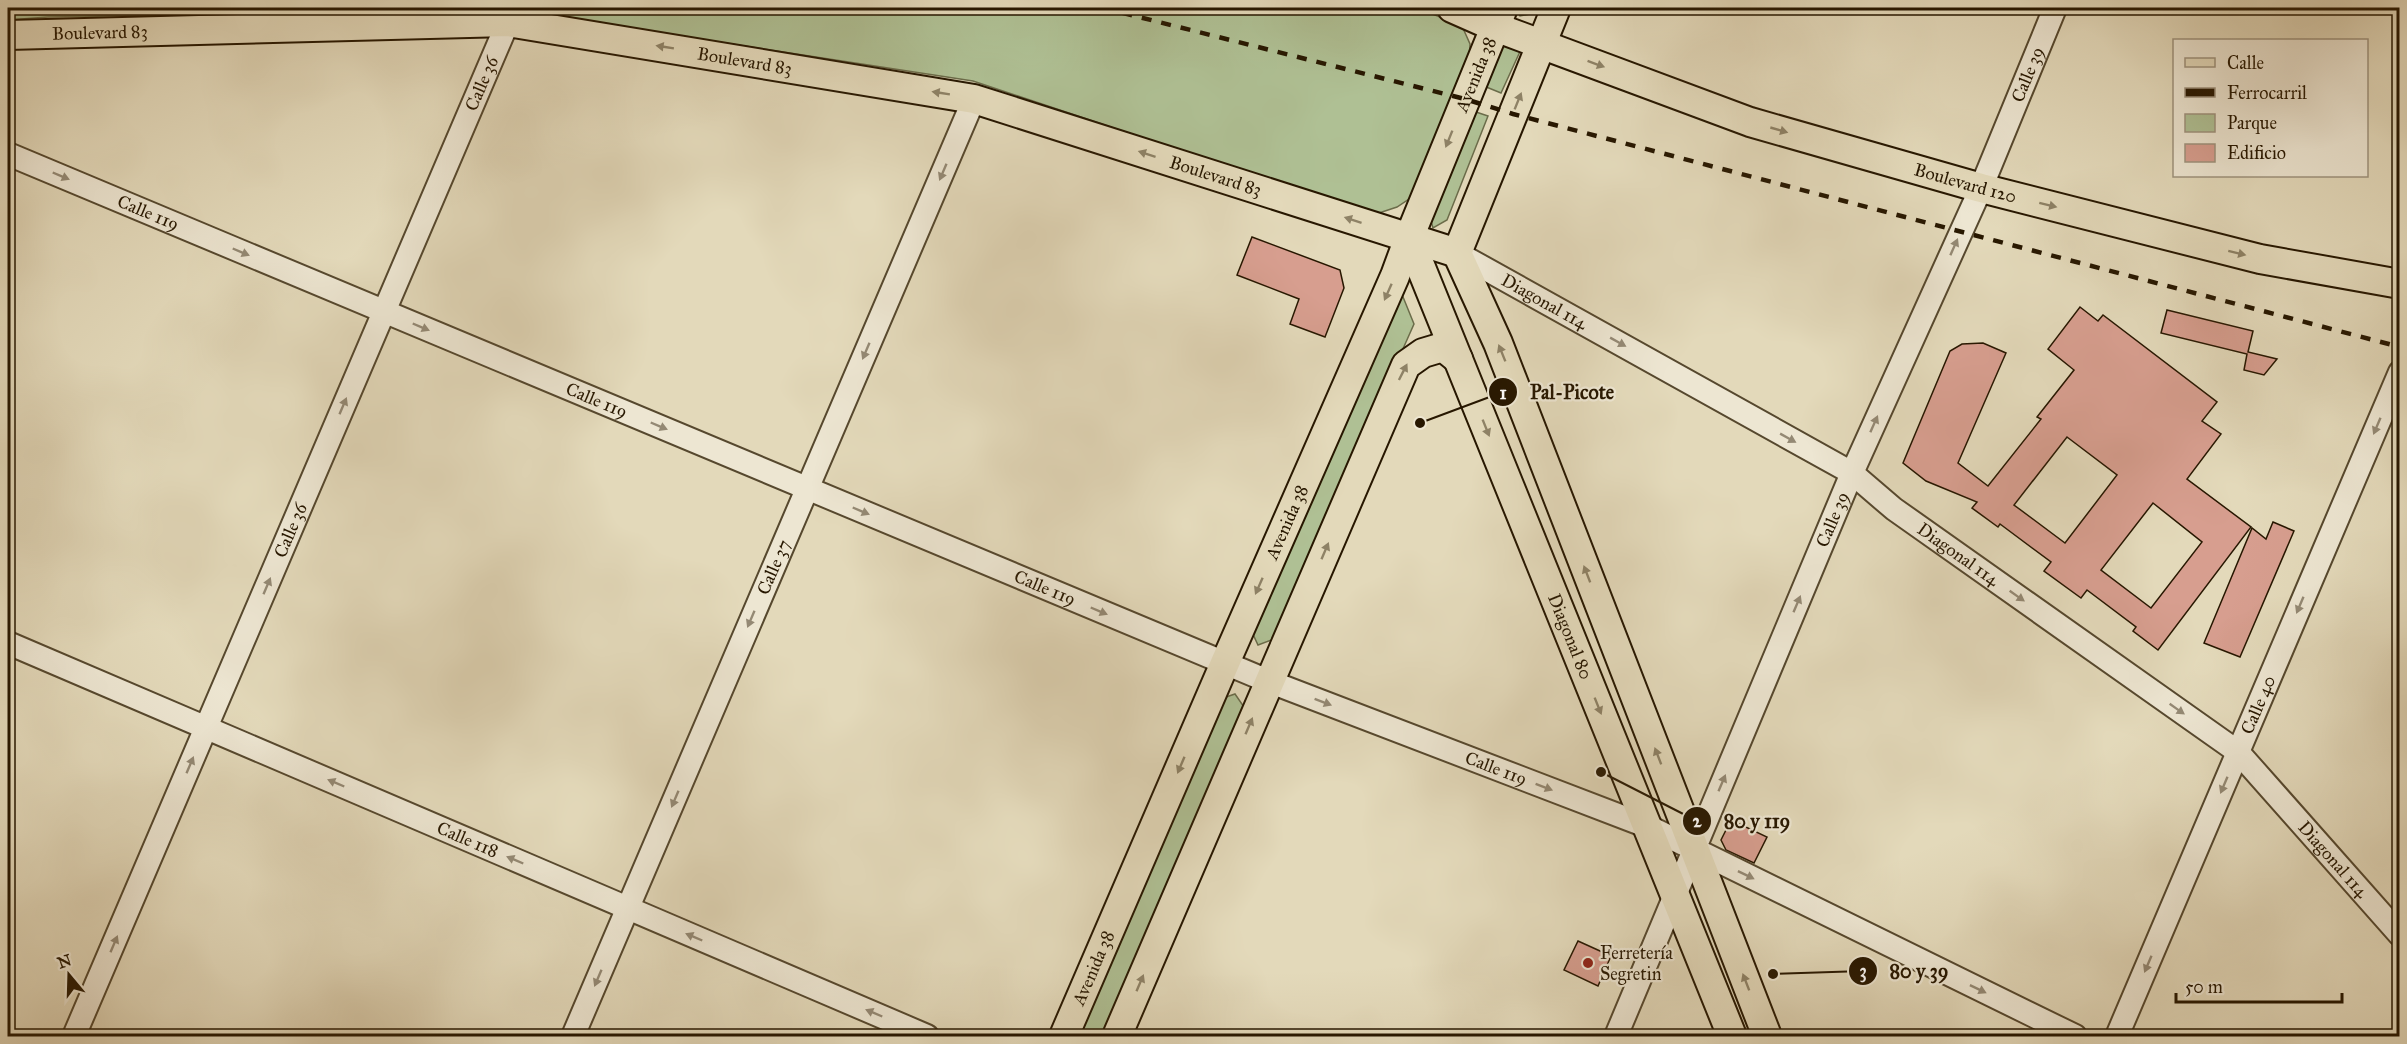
<svg xmlns="http://www.w3.org/2000/svg" width="2407" height="1044" viewBox="0 0 2407 1044" font-family="'IM FELL Great Primer',serif">
<style>
.green{fill:#afc094;stroke:#6b6c4a;stroke-width:1.5}
.building{fill:#d79e8f;stroke:#271700;stroke-width:1.5;fill-rule:evenodd}
.lines{fill:none;stroke-linecap:round;stroke-linejoin:round}
.minor-casing{stroke:#56482e;stroke-width:26}
.major-casing{stroke:#271700;stroke-width:32}
.minor{stroke:#ede6d2;stroke-width:22}
.major{stroke:#e3d9ba;stroke-width:28}
.rail{stroke:#271700;stroke-width:4.5;stroke-dasharray:10 10;stroke-linecap:butt}
.oneway{fill:#8e8266}
.oneway2{fill:#948974}
.poi-dot{fill:#8f2418;stroke:#ede6d2;stroke-width:2}
.labels{text-anchor:middle;stroke-width:4.5;stroke-linejoin:round;paint-order:stroke}
.street-label{font-size:18px;fill:#271700;stroke:#ede6d2}
.poi-label{font-size:18px;fill:#271700;stroke:#ede6d2;text-anchor:start}
.leader{fill:none;stroke:#271700;stroke-width:2}
.callout-dot{fill:#271700;stroke:#ede6d2;stroke-width:2}
.mark-label{font-size:18px;text-anchor:middle;font-weight:bold;fill:#fff}
.callout-label{font-size:20px;text-anchor:middle;font-weight:bold;fill:#271700;stroke:#ede6d2;stroke-width:4.5;stroke-linejoin:round;paint-order:stroke}
</style>
<rect width="100%" height="100%" fill="#e3d9ba"/>
<filter id="stains"><feTurbulence type="fractalNoise" baseFrequency=".00333" numOctaves="4"/><feColorMatrix values="0 0 0 0 .2 0 0 0 0 .09 0 0 0 0 .02 0 0 0 .5 -.17"/></filter>
<radialGradient id="worn" r=".72"><stop offset=".6" stop-color="#630" stop-opacity="0"/><stop offset="1" stop-color="#630" stop-opacity=".3"/></radialGradient>
<!-- green -->
<g class="green">
<path d="M 8,8 L 1418,8 L 1462,26 L 1470,44 L 1469,63 L 1415,195 L 1397,207 L 1373,215 L 973,81 L 510,10 L 48,17 L 8,20 Z"/>
<path d="M 1516,8 L 1540,8 L 1539,12 L 1520,16 Z"/>
<path d="M 1500,36 L 1523,45 L 1501,93 L 1479,84 Z"/>
<path d="M 1470,110 L 1488,116 L 1447,220 L 1433,228 L 1428,211 Z"/>
<path d="M 1401,292 L 1414,324 L 1274,639 L 1258,645 L 1251,630 Z"/>
<path d="M 1235,694 L 1244,707 L 1102,1036 L 1072,1036 L 1220,699 Z"/>
</g>
<!-- building -->
<g class="building">
<path d="M 1252,237 L 1340,270 L 1344,288 L 1325,337 L 1290,324 L 1299,299 L 1237,275 Z"/>
<path d="M 2080,307 L 2098,321 L 2103,315 L 2217,402 L 2202,421 L 2221,434 L 2187,479 L 2251,527 L 2158,650 L 2133,631 L 2136,627 L 2087,590 L 2081,598 L 2044,571 L 2051,562 L 2000,524 L 1998,527 L 1972,508 L 1977,502 L 1926,481 L 1903,463 L 1950,351 L 1962,344 L 1983,343 L 2006,353 L 1958,463 L 1988,486 L 2041,419 L 2037,417 L 2074,370 L 2048,349 ZM 2067,437 L 2117,475 L 2065,543 L 2014,505 ZM 2153,503 L 2202,542 L 2151,608 L 2101,570 Z"/>
<path d="M 2167,310 L 2253,331 L 2248,352 L 2277,359 L 2264,375 L 2244,370 L 2247,354 L 2161,333 Z"/>
<path d="M 2273,522 L 2294,531 L 2240,657 L 2204,643 L 2252,528 L 2266,539 Z"/>
<path d="M 1731,820 L 1767,837 L 1754,863 L 1726,850 L 1721,840 Z"/>
<path d="M 1578,941 L 1611,956 L 1598,986 L 1564,970 Z"/>
</g>
<g class="lines">
<!-- minor casing -->
<g class="minor-casing">
<g id="minor">
<path id="s1" d="M 8,154 L 1268,681 L 1649,827 L 2075,1036"/>
<path id="s2" d="M 1457,253 L 1852,473 L 1894,509 L 2238,752 L 2400,935"/>
<path id="s3" d="M 8,643 L 927,1036"/>
<path id="s4" d="M 74,1036 L 508,22"/>
<path id="s5" d="M 573,1036 L 974,99"/>
<path id="s6" d="M 1616,1036 L 1852,473 L 1981,188 L 2055,8"/>
<path id="s7" d="M 2117,1036 L 2400,372"/>
</g>
</g>
<!-- major casing -->
<g class="major-casing">
<g id="major">
<path id="s8" d="M 1452,8 L 1495,27 L 1750,122 L 1981,188 L 2260,259 L 2400,284"/>
<path id="s9" d="M 8,35 L 508,22 L 974,99 L 1457,253"/>
<path id="s10" d="M 1409,238 L 1732,1036"/>
<path d="M 1457,253 L 1498,343 L 1767,1036"/>
<path d="M 1457,253 L 1556,8"/>
<path id="s11" d="M 1064,1036 L 1225,663 L 1395,276 L 1409,238 L 1503,8"/>
<path d="M 1117,1036 L 1406,365 L 1423,353 L 1443,347 L 1458,359"/>
</g>
</g>
<!-- minor -->
<use href="#minor" class="minor"/>
<!-- major -->
<use href="#major" class="major"/>
<!-- rail -->
<path class="rail" d="M 1103,8 L 1465,99 L 1513,114 L 2400,347"/>
</g>
<!-- one-way arrows -->
<defs><path id="oneway-solid" d="M-6-.8H1V-3.2L6.5 0L1 3.2V.8H-6Z" transform="scale(1.5)"/></defs>
<g class="oneway">
<use href="#oneway-solid" transform="translate(665 47) rotate(-171)"/>
<use href="#oneway-solid" transform="translate(1596 64) rotate(20)"/>
<use href="#oneway-solid" transform="translate(941 93) rotate(-171)"/>
<use href="#oneway-solid" transform="translate(1518 101) rotate(-68)"/>
<use href="#oneway-solid" transform="translate(1779 130) rotate(16)"/>
<use href="#oneway-solid" transform="translate(1449 139) rotate(112)"/>
<use href="#oneway-solid" transform="translate(1147 154) rotate(-162)"/>
<use href="#oneway-solid" transform="translate(2048 205) rotate(14)"/>
<use href="#oneway-solid" transform="translate(1353 220) rotate(-162)"/>
<use href="#oneway-solid" transform="translate(2237 253) rotate(14)"/>
<use href="#oneway-solid" transform="translate(1388 292) rotate(114)"/>
<use href="#oneway-solid" transform="translate(1502 353) rotate(-112)"/>
<use href="#oneway-solid" transform="translate(1403 372) rotate(-63)"/>
<use href="#oneway-solid" transform="translate(1486 428) rotate(68)"/>
<use href="#oneway-solid" transform="translate(1325 551) rotate(-67)"/>
<use href="#oneway-solid" transform="translate(1587 574) rotate(-111)"/>
<use href="#oneway-solid" transform="translate(1259 586) rotate(114)"/>
<use href="#oneway-solid" transform="translate(1598 706) rotate(68)"/>
<use href="#oneway-solid" transform="translate(1249 726) rotate(-67)"/>
<use href="#oneway-solid" transform="translate(1658 756) rotate(-111)"/>
<use href="#oneway-solid" transform="translate(1181 765) rotate(113)"/>
<use href="#oneway-solid" transform="translate(1746 982) rotate(-111)"/>
<use href="#oneway-solid" transform="translate(1140 983) rotate(-67)"/>
</g>
<g class="oneway2">
<use href="#oneway-solid" transform="translate(943 172) rotate(113)"/>
<use href="#oneway-solid" transform="translate(61 176) rotate(23)"/>
<use href="#oneway-solid" transform="translate(1954 247) rotate(-66)"/>
<use href="#oneway-solid" transform="translate(241 252) rotate(23)"/>
<use href="#oneway-solid" transform="translate(421 327) rotate(23)"/>
<use href="#oneway-solid" transform="translate(1618 342) rotate(29)"/>
<use href="#oneway-solid" transform="translate(866 351) rotate(113)"/>
<use href="#oneway-solid" transform="translate(343 406) rotate(-67)"/>
<use href="#oneway-solid" transform="translate(1874 424) rotate(-66)"/>
<use href="#oneway-solid" transform="translate(659 426) rotate(23)"/>
<use href="#oneway-solid" transform="translate(2377 426) rotate(113)"/>
<use href="#oneway-solid" transform="translate(1788 438) rotate(29)"/>
<use href="#oneway-solid" transform="translate(861 511) rotate(23)"/>
<use href="#oneway-solid" transform="translate(267 586) rotate(-67)"/>
<use href="#oneway-solid" transform="translate(2017 596) rotate(35)"/>
<use href="#oneway-solid" transform="translate(1797 604) rotate(-67)"/>
<use href="#oneway-solid" transform="translate(2300 605) rotate(113)"/>
<use href="#oneway-solid" transform="translate(1099 611) rotate(23)"/>
<use href="#oneway-solid" transform="translate(751 619) rotate(113)"/>
<use href="#oneway-solid" transform="translate(1323 702) rotate(21)"/>
<use href="#oneway-solid" transform="translate(2177 709) rotate(35)"/>
<use href="#oneway-solid" transform="translate(190 765) rotate(-67)"/>
<use href="#oneway-solid" transform="translate(336 783) rotate(-157)"/>
<use href="#oneway-solid" transform="translate(1722 783) rotate(-67)"/>
<use href="#oneway-solid" transform="translate(2224 785) rotate(113)"/>
<use href="#oneway-solid" transform="translate(1544 787) rotate(21)"/>
<use href="#oneway-solid" transform="translate(675 799) rotate(113)"/>
<use href="#oneway-solid" transform="translate(515 860) rotate(-157)"/>
<use href="#oneway-solid" transform="translate(1746 875) rotate(26)"/>
<use href="#oneway-solid" transform="translate(694 937) rotate(-157)"/>
<use href="#oneway-solid" transform="translate(114 944) rotate(-67)"/>
<use href="#oneway-solid" transform="translate(2148 964) rotate(113)"/>
<use href="#oneway-solid" transform="translate(598 978) rotate(113)"/>
<use href="#oneway-solid" transform="translate(1978 989) rotate(26)"/>
<use href="#oneway-solid" transform="translate(874 1013) rotate(-157)"/>
</g>
<!-- markers -->
<circle class="poi-dot" cx="1588" cy="963" r="6"/>
<g class="labels">
<!-- street labels -->
<g class="street-label">
<text dy="6" stroke="none"><textPath href="#s9" startOffset="92">Boulevard 83</textPath></text>
<text dy="6" stroke="none"><textPath href="#s9" startOffset="740">Boulevard 83</textPath></text>
<text dy="6" stroke="none"><textPath href="#s11" startOffset="1046">Avenida 38</textPath></text>
<text dy="6" stroke="none"><textPath href="#s6" startOffset="1046">Calle 39</textPath></text>
<text dy="6" stroke="none"><textPath href="#s4" startOffset="1036">Calle 36</textPath></text>
<text dy="6" stroke="none"><textPath href="#s9" startOffset="1226">Boulevard 83</textPath></text>
<text dy="6" stroke="none"><textPath href="#s8" startOffset="543">Boulevard 120</textPath></text>
<text dy="6" stroke="none"><textPath href="#s1" startOffset="152">Calle 119</textPath></text>
<text dy="6" stroke="none"><textPath href="#s2" startOffset="100">Diagonal 114</textPath></text>
<text dy="6" stroke="none"><textPath href="#s1" startOffset="638">Calle 119</textPath></text>
<text dy="6" stroke="none"><textPath href="#s6" startOffset="560">Calle 39</textPath></text>
<text dy="6" stroke="none"><textPath href="#s11" startOffset="560">Avenida 38</textPath></text>
<text dy="6" stroke="none"><textPath href="#s4" startOffset="550">Calle 36</textPath></text>
<text dy="6" stroke="none"><textPath href="#s2" startOffset="586">Diagonal 114</textPath></text>
<text dy="6" stroke="none"><textPath href="#s5" startOffset="510">Calle 37</textPath></text>
<text dy="6" stroke="none"><textPath href="#s1" startOffset="1124">Calle 119</textPath></text>
<text dy="6" stroke="none"><textPath href="#s10" startOffset="430">Diagonal 80</textPath></text>
<text dy="6" stroke="none"><textPath href="#s7" startOffset="360">Calle 40</textPath></text>
<text dy="6" stroke="none"><textPath href="#s1" startOffset="1610">Calle 119</textPath></text>
<text dy="6" stroke="none"><textPath href="#s3" startOffset="500">Calle 118</textPath></text>
<text dy="6" stroke="none"><textPath href="#s2" startOffset="1072">Diagonal 114</textPath></text>
<text dy="6" stroke="none"><textPath href="#s11" startOffset="74">Avenida 38</textPath></text>
</g>
<!-- poi labels -->
<g class="poi-label">
<text x="1600" y="959">Ferretería<tspan x="1600" dy="21">Segretin</tspan></text>
</g>
</g>
<!-- callouts -->
<path class="leader" d="M1420 423L1503 392M1601 772L1697 821M1773 974L1863 971"/>
<g class="callout-dot">
<circle cx="1420" cy="423" r="6"/>
<circle cx="1601" cy="772" r="6"/>
<circle cx="1773" cy="974" r="6"/>
<circle cx="1503" cy="392" r="15"/>
<circle cx="1697" cy="821" r="15"/>
<circle cx="1863" cy="971" r="15"/>
</g>
<g class="mark-label">
<text x="1503" y="399">1</text>
<text x="1697" y="827">2</text>
<text x="1863" y="977">3</text>
</g>
<g class="callout-label">
<text x="1572" y="399">Pal-Picote</text>
<text x="1757" y="828">80 y 119</text>
<text x="1919" y="978">80 y 39</text>
</g>
<!-- margin -->
<rect width="2407" height="1044" fill="none" stroke="#e3d9ba" stroke-width="30"/>
<rect x="9" y="9" width="2389" height="1026" fill="none" stroke="#271700" stroke-width="3"/>
<rect x="15" y="15" width="2377" height="1014" fill="none" stroke="#271700" stroke-width="1.5"/>
<!-- legend -->
<rect x="2173" y="39" width="195" height="138" fill="#ede6d2" stroke="#9e937e" stroke-width="1.5"/>
<rect x="2185" y="58" width="30" height="9" fill="#e3d9ba" stroke="#9e937e" stroke-width="1.5"/>
<text x="2227" y="69" font-size="18" fill="#271700">Calle</text>
<rect x="2185" y="88" width="30" height="9" fill="#271700" stroke="#9e937e" stroke-width="1.5"/>
<text x="2227" y="99" font-size="18" fill="#271700">Ferrocarril</text>
<rect x="2185" y="114" width="30" height="18" fill="#afc094" stroke="#9e937e" stroke-width="1.5"/>
<text x="2227" y="129" font-size="18" fill="#271700">Parque</text>
<rect x="2185" y="144" width="30" height="18" fill="#d79e8f" stroke="#9e937e" stroke-width="1.5"/>
<text x="2227" y="159" font-size="18" fill="#271700">Edificio</text>
<!-- north arrow -->
<g transform="translate(69 975) rotate(341)" stroke="#ede6d2" stroke-width="4.5" paint-order="stroke">
<path d="M0-4.5L10 22L0 15L-10 22Z" fill="#271700"/>
<text y="-9" font-size="16" font-weight="bold" text-anchor="middle" fill="#271700">N</text>
</g>
<!-- scale -->
<path d="M2176 993v9h166v-9" fill="none" stroke="#271700" stroke-width="3"/>
<text x="2185" y="993" font-size="18" fill="#271700" stroke="#ede6d2" stroke-width="4.5" paint-order="stroke">50 m</text>
<rect width="100%" height="100%" filter="url(#stains)"/>
<rect width="100%" height="100%" fill="url(#worn)"/>
</svg>
